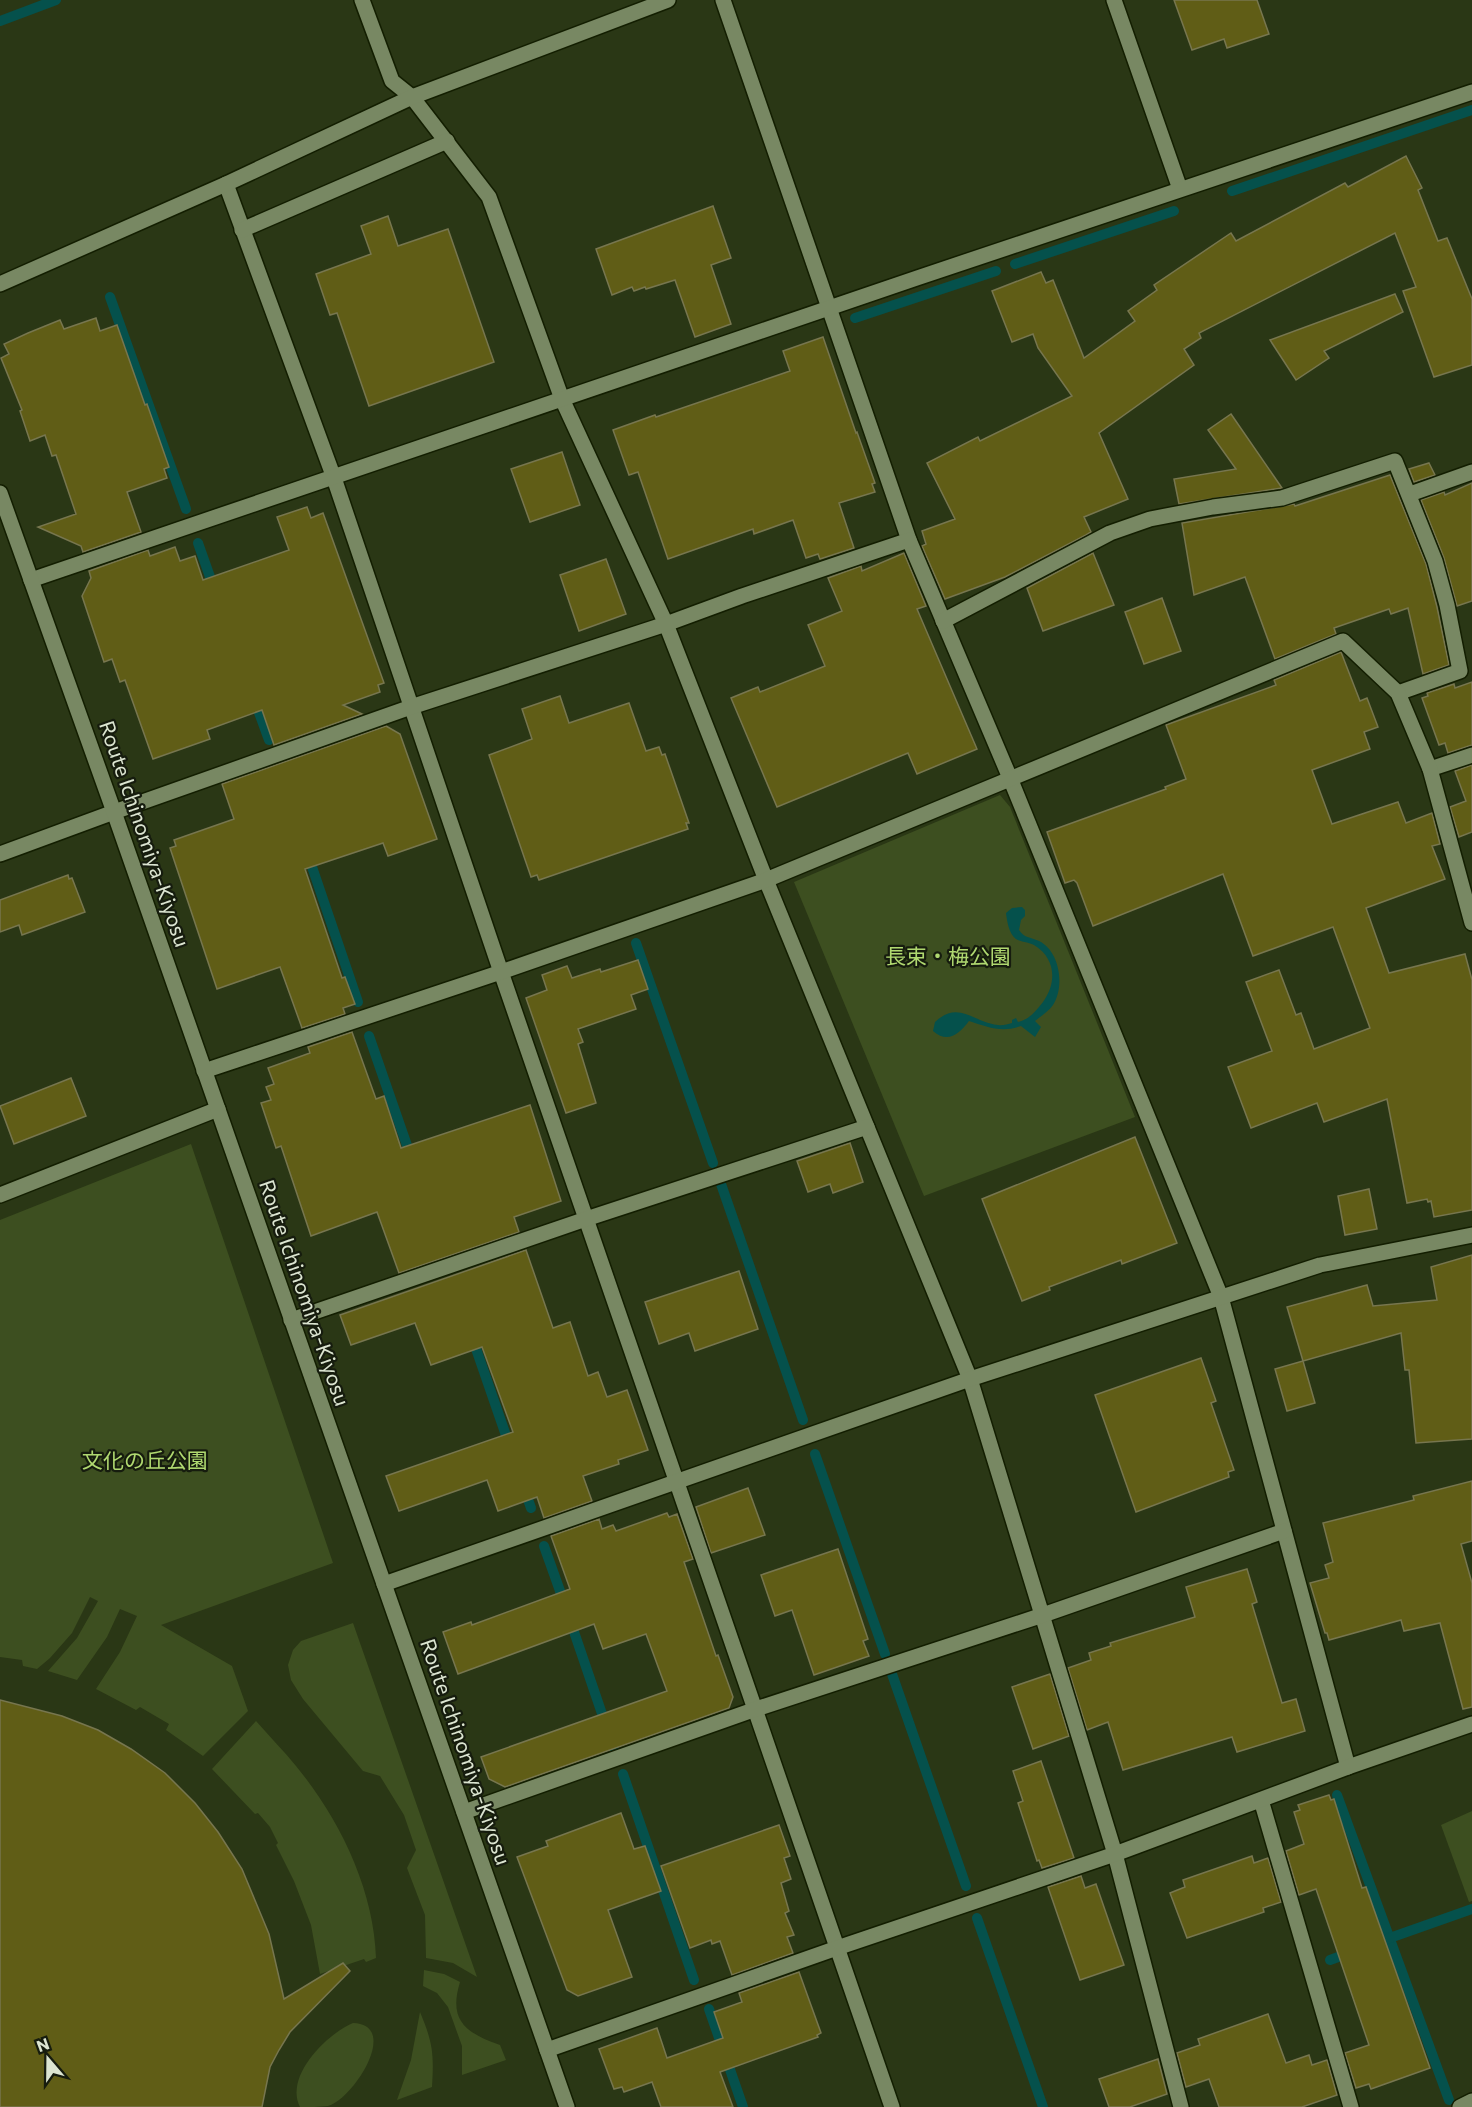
<svg xmlns="http://www.w3.org/2000/svg" width="1472" height="2107" viewBox="0 0 1472 2107" font-family="Commissioner,'Noto Sans JP',sans-serif">
<style>
.green{fill:#3d4f20}
.water{fill:#05514c}
.lines{fill:none;stroke-linecap:round;stroke-linejoin:round}
.stream{stroke:#05514c;stroke-width:10}
.building{fill:#605d16;stroke:#77764f;stroke-width:1.5}
.minor-casing{stroke:#131e00;stroke-width:18}
.tertiary-casing{stroke:#131e00;stroke-width:18}
.secondary-casing{stroke:#131e00;stroke-width:18}
.minor{stroke:#788863;stroke-width:15}
.tertiary{stroke:#788863;stroke-width:15}
.secondary{stroke:#788863;stroke-width:15}
.labels{text-anchor:middle;stroke-width:4.5;stroke-linejoin:round;paint-order:stroke}
.street-label{font-size:21px;fill:#dce5d1;stroke:#161c0e}
.park-label{font-size:21px;fill:#b0d970;stroke:#161c0e}
</style>
<rect width="100%" height="100%" fill="#2a3715"/>
<!-- green -->
<g class="green">
<path d="M 1000,795 L 1010,807 L 1135,1117 L 924,1196 L 794,882 Z"/>
<path d="M 191,1144 L 333,1563 L 161,1625 L 232,1666 L 248,1711 L 203,1756 L 166,1730 L 169,1724 L 140,1707 L 136,1710 L 96,1689 L 120,1652 L 137,1616 L 120,1609 L 107,1637 L 77,1680 L 48,1671 L 77,1638 L 98,1601 L 90,1597 L 72,1633 L 50,1658 L 37,1669 L 23,1666 L 22,1660 L 0,1657 L 0,1220 Z"/>
<path d="M 353,1623 L 477,1977 L 453,1963 L 426,1958 L 425,1915 L 407,1868 L 416,1850 L 404,1815 L 380,1776 L 363,1771 L 303,1699 L 291,1680 L 288,1665 L 293,1650 L 301,1641 Z"/>
<path d="M 256,1721 C 269,1736 283,1750 296,1766 C 339,1818 374,1889 376,1958 L 366,1962 L 364,1959 L 320,1974 L 311,1925 L 294,1881 L 276,1845 L 278,1843 L 270,1827 L 258,1813 L 255,1814 L 212,1769 Z"/>
<path d="M 1472,1811 L 1472,1901 L 1469,1902 L 1441,1825 Z"/>
<path d="M 424,1970 L 444,1974 L 460,1982 C 448,2021 466,2033 500,2045 L 506,2060 L 462,2075 L 462,2046 L 448,2007 L 437,1993 L 423,1986 Z"/>
<path d="M 420,2012 C 433,2043 434,2054 432,2087 L 397,2100 L 411,2060 Z"/>
<path d="M 353,2023 C 401,2025 353,2099 328,2106 C 320,2107 308,2107 300,2107 C 284,2076 327,2034 353,2023 Z"/>
</g>
<!-- water -->
<path class="water" d="M 1022,907 L 1025,910 L 1025,916 L 1021,920 L 1019,930 C 1024,938 1030,937 1039,941 C 1060,951 1065,987 1053,1005 C 1049,1011 1041,1016 1035,1021 L 1041,1027 L 1035,1037 L 1021,1026 C 1002,1033 987,1027 969,1021 C 959,1034 948,1044 933,1031 L 935,1022 C 959,1000 972,1022 998,1025 C 1002,1026 1008,1024 1012,1023 L 1012,1020 L 1016,1018 L 1018,1022 C 1030,1019 1036,1011 1043,1002 C 1057,983 1056,958 1034,945 C 1028,942 1021,942 1016,939 C 1009,934 1007,921 1006,913 L 1012,908 Z"/>
<g class="lines">
<!-- stream -->
<g class="stream">
<path d="M 0,21 L 56,0"/>
<path d="M 1232,191 L 1472,110"/>
<path d="M 1015,264 L 1174,211"/>
<path d="M 110,297 L 186,509"/>
<path d="M 855,318 L 996,271"/>
<path d="M 198,543 L 215,591"/>
<path d="M 254,699 L 269,740"/>
<path d="M 308,855 L 358,1002"/>
<path d="M 636,943 L 713,1163"/>
<path d="M 369,1036 L 411,1157"/>
<path d="M 721,1184 L 803,1420"/>
<path d="M 472,1337 L 510,1447"/>
<path d="M 815,1454 L 885,1654"/>
<path d="M 524,1488 L 531,1508"/>
<path d="M 544,1546 L 565,1605"/>
<path d="M 570,1620 L 614,1749"/>
<path d="M 892,1674 L 966,1886"/>
<path d="M 623,1774 L 694,1980"/>
<path d="M 1337,1795 L 1449,2100"/>
<path d="M 977,1918 L 1043,2107"/>
<path d="M 1384,1940 L 1472,1909"/>
<path d="M 1330,1960 L 1352,1952"/>
<path d="M 709,2009 L 743,2107"/>
</g>
</g>
<!-- building -->
<g class="building">
<path d="M 1174,0 L 1257,0 L 1269,34 L 1227,48 L 1224,39 L 1192,50 Z"/>
<path d="M 1406,156 L 1422,188 L 1418,190 L 1438,241 L 1447,238 L 1472,299 L 1472,365 L 1434,377 L 1403,291 L 1416,287 L 1395,233 L 1199,333 L 1201,338 L 1184,349 L 1194,365 L 1099,433 L 1128,499 L 1084,517 L 1091,532 L 1086,535 L 1005,577 L 945,599 L 922,546 L 926,544 L 922,531 L 955,519 L 927,463 L 978,437 L 980,441 L 1072,396 L 1038,348 L 1033,334 L 1012,342 L 992,291 L 1041,272 L 1046,283 L 1053,280 L 1084,358 L 1135,321 L 1128,311 L 1157,290 L 1154,285 L 1231,233 L 1236,241 L 1345,183 L 1348,187 Z"/>
<path d="M 713,206 L 731,258 L 711,265 L 731,324 L 695,337 L 675,280 L 646,289 L 645,287 L 634,291 L 632,287 L 612,295 L 596,249 Z"/>
<path d="M 388,216 L 398,246 L 448,229 L 494,362 L 369,406 L 337,313 L 330,315 L 316,274 L 371,254 L 361,226 Z"/>
<path d="M 1395,294 L 1403,312 L 1324,351 L 1329,358 L 1296,380 L 1270,340 Z"/>
<path d="M 96,318 L 100,331 L 117,325 L 145,405 L 147,404 L 169,467 L 164,469 L 167,478 L 127,492 L 141,532 L 83,552 L 81,546 L 38,527 L 76,514 L 56,455 L 52,456 L 45,435 L 30,441 L 20,411 L 22,410 L 1,358 L 9,354 L 4,344 L 28,333 L 60,320 L 64,329 Z"/>
<path d="M 823,337 L 856,433 L 857,432 L 875,483 L 872,484 L 875,492 L 839,503 L 854,548 L 820,559 L 818,554 L 806,558 L 793,520 L 754,534 L 753,529 L 668,559 L 638,472 L 629,475 L 613,430 L 655,415 L 656,417 L 790,371 L 783,351 Z"/>
<path d="M 1231,414 L 1282,488 L 1179,504 L 1174,479 L 1236,469 L 1208,430 Z"/>
<path d="M 562,452 L 580,505 L 530,522 L 511,469 Z"/>
<path d="M 1429,463 L 1435,475 L 1414,482 L 1409,469 Z"/>
<path d="M 1390,475 L 1426,564 L 1437,607 L 1449,665 L 1423,674 L 1408,608 L 1391,614 L 1389,609 L 1334,628 L 1336,634 L 1275,659 L 1245,577 L 1194,595 L 1182,523 L 1294,504 L 1295,506 Z"/>
<path d="M 1472,483 L 1472,601 L 1457,606 L 1444,558 L 1421,500 L 1444,492 L 1445,495 Z"/>
<path d="M 307,507 L 311,518 L 323,513 L 384,683 L 378,685 L 380,692 L 343,705 L 362,714 L 274,745 L 262,710 L 207,730 L 210,739 L 153,759 L 125,680 L 120,682 L 112,659 L 104,662 L 82,596 L 91,578 L 89,571 L 148,550 L 150,556 L 175,547 L 180,561 L 195,556 L 203,580 L 289,550 L 277,517 Z"/>
<path d="M 904,553 L 926,606 L 917,609 L 977,749 L 917,774 L 908,753 L 777,807 L 731,698 L 758,687 L 760,692 L 825,666 L 808,625 L 842,611 L 828,578 L 861,566 L 862,571 Z"/>
<path d="M 1093,553 L 1114,605 L 1043,631 L 1027,588 Z"/>
<path d="M 606,559 L 626,614 L 579,631 L 560,575 Z"/>
<path d="M 1162,598 L 1181,651 L 1144,664 L 1125,612 Z"/>
<path d="M 1341,652 L 1360,701 L 1367,698 L 1378,727 L 1364,732 L 1370,749 L 1312,770 L 1332,824 L 1398,802 L 1406,823 L 1432,813 L 1440,844 L 1432,846 L 1445,879 L 1366,908 L 1389,973 L 1465,954 L 1472,980 L 1472,1210 L 1434,1217 L 1431,1201 L 1428,1202 L 1427,1199 L 1407,1203 L 1387,1099 L 1324,1122 L 1317,1103 L 1251,1128 L 1228,1067 L 1272,1051 L 1246,982 L 1279,970 L 1296,1015 L 1301,1013 L 1314,1049 L 1370,1028 L 1333,927 L 1253,956 L 1223,874 L 1093,926 L 1077,883 L 1074,880 L 1065,883 L 1047,832 L 1166,789 L 1165,787 L 1186,779 L 1166,725 L 1276,685 L 1274,680 Z"/>
<path d="M 1472,682 L 1472,745 L 1448,753 L 1445,743 L 1439,745 L 1422,698 L 1428,696 L 1427,693 L 1454,684 L 1455,688 Z"/>
<path d="M 560,696 L 569,723 L 629,703 L 646,751 L 659,747 L 662,755 L 665,754 L 689,823 L 686,823 L 688,829 L 539,880 L 537,875 L 531,877 L 489,755 L 532,739 L 522,709 Z"/>
<path d="M 386,726 L 400,734 L 437,839 L 388,856 L 383,843 L 305,869 L 342,978 L 345,977 L 355,1004 L 343,1008 L 345,1014 L 302,1028 L 280,967 L 217,989 L 170,848 L 176,846 L 174,840 L 234,819 L 222,784 Z"/>
<path d="M 1472,765 L 1472,832 L 1459,837 L 1450,807 L 1466,801 L 1455,771 Z"/>
<path d="M 68,875 L 69,879 L 72,878 L 85,912 L 22,935 L 19,925 L 0,932 L 0,900 Z"/>
<path d="M 638,960 L 648,989 L 631,995 L 636,1009 L 578,1029 L 583,1042 L 578,1044 L 596,1103 L 566,1113 L 526,998 L 547,990 L 542,975 L 567,966 L 572,978 L 600,969 L 601,972 Z"/>
<path d="M 352,1032 L 376,1099 L 384,1096 L 401,1148 L 530,1105 L 561,1201 L 514,1217 L 519,1232 L 399,1273 L 377,1212 L 311,1236 L 281,1146 L 276,1148 L 261,1103 L 271,1100 L 266,1087 L 274,1084 L 268,1068 L 310,1053 L 308,1047 Z"/>
<path d="M 71,1078 L 86,1116 L 14,1144 L 0,1106 Z"/>
<path d="M 1135,1137 L 1177,1243 L 1122,1264 L 1121,1260 L 1049,1287 L 1050,1290 L 1022,1301 L 982,1199 Z"/>
<path d="M 850,1143 L 863,1182 L 833,1193 L 830,1184 L 808,1192 L 797,1161 Z"/>
<path d="M 1369,1189 L 1377,1229 L 1345,1235 L 1338,1196 Z"/>
<path d="M 526,1250 L 553,1328 L 570,1322 L 588,1376 L 598,1372 L 607,1397 L 627,1390 L 648,1450 L 618,1460 L 619,1464 L 583,1476 L 592,1501 L 544,1518 L 537,1497 L 498,1511 L 487,1480 L 399,1511 L 386,1476 L 513,1432 L 482,1347 L 431,1365 L 415,1323 L 351,1345 L 340,1315 Z"/>
<path d="M 1472,1255 L 1472,1439 L 1416,1443 L 1409,1370 L 1405,1370 L 1401,1333 L 1303,1361 L 1315,1403 L 1287,1411 L 1275,1369 L 1303,1361 L 1287,1307 L 1367,1285 L 1373,1306 L 1437,1300 L 1431,1267 Z"/>
<path d="M 739,1271 L 758,1329 L 695,1351 L 689,1333 L 659,1344 L 645,1302 Z"/>
<path d="M 1201,1358 L 1216,1401 L 1211,1403 L 1234,1470 L 1228,1472 L 1229,1477 L 1136,1512 L 1095,1395 Z"/>
<path d="M 1472,1481 L 1472,1541 L 1461,1544 L 1472,1583 L 1472,1707 L 1463,1709 L 1440,1623 L 1404,1631 L 1401,1620 L 1329,1640 L 1327,1633 L 1325,1633 L 1310,1583 L 1329,1578 L 1325,1565 L 1333,1562 L 1323,1523 L 1414,1500 L 1413,1496 Z"/>
<path d="M 748,1488 L 765,1535 L 711,1553 L 696,1507 Z"/>
<path d="M 667,1513 L 669,1517 L 677,1514 L 693,1559 L 684,1562 L 716,1656 L 718,1655 L 733,1697 L 729,1708 L 505,1787 L 489,1779 L 481,1757 L 667,1691 L 646,1634 L 603,1649 L 594,1624 L 458,1674 L 443,1632 L 471,1622 L 472,1625 L 570,1589 L 551,1536 L 599,1519 L 602,1529 L 613,1525 L 616,1531 Z"/>
<path d="M 838,1549 L 868,1639 L 863,1641 L 869,1656 L 814,1675 L 792,1610 L 775,1616 L 761,1575 Z"/>
<path d="M 1247,1569 L 1257,1602 L 1252,1604 L 1282,1703 L 1296,1699 L 1305,1731 L 1237,1752 L 1232,1737 L 1123,1770 L 1108,1722 L 1087,1730 L 1068,1668 L 1091,1660 L 1089,1653 L 1111,1646 L 1110,1643 L 1195,1617 L 1186,1587 Z"/>
<path d="M 1050,1674 L 1069,1736 L 1033,1749 L 1012,1687 Z"/>
<path d="M 0,1700 L 62,1716 L 98,1730 L 131,1749 L 165,1773 L 195,1803 L 218,1832 L 242,1869 L 269,1934 L 284,1999 L 343,1963 L 350,1971 L 290,2032 L 279,2050 L 270,2067 L 262,2107 L 0,2107 Z"/>
<path d="M 1041,1761 L 1074,1858 L 1042,1868 L 1039,1860 L 1037,1861 L 1018,1803 L 1023,1801 L 1013,1771 Z"/>
<path d="M 1329,1795 L 1331,1800 L 1334,1799 L 1362,1888 L 1366,1887 L 1430,2068 L 1371,2089 L 1369,2084 L 1356,2088 L 1345,2053 L 1369,2045 L 1316,1889 L 1299,1895 L 1286,1851 L 1304,1844 L 1294,1812 L 1300,1810 L 1298,1805 Z"/>
<path d="M 621,1813 L 634,1849 L 645,1846 L 661,1891 L 608,1910 L 632,1977 L 578,1996 L 567,1990 L 517,1857 L 548,1846 L 546,1841 Z"/>
<path d="M 779,1825 L 790,1856 L 784,1858 L 791,1879 L 781,1883 L 789,1911 L 785,1913 L 794,1935 L 787,1937 L 793,1953 L 732,1975 L 720,1941 L 712,1944 L 711,1940 L 690,1948 L 661,1866 Z"/>
<path d="M 1252,1856 L 1254,1863 L 1268,1858 L 1281,1902 L 1263,1908 L 1264,1912 L 1187,1938 L 1170,1893 L 1185,1887 L 1183,1880 Z"/>
<path d="M 1081,1876 L 1085,1888 L 1096,1884 L 1124,1965 L 1080,1980 L 1048,1887 Z"/>
<path d="M 799,1972 L 821,2033 L 817,2035 L 818,2037 L 720,2072 L 733,2107 L 661,2107 L 652,2082 L 624,2092 L 622,2087 L 614,2089 L 599,2049 L 657,2028 L 667,2058 L 723,2038 L 714,2012 L 742,2002 L 739,1993 Z"/>
<path d="M 1268,2014 L 1286,2063 L 1309,2055 L 1312,2065 L 1327,2060 L 1337,2095 L 1302,2107 L 1219,2107 L 1209,2079 L 1186,2087 L 1177,2053 L 1200,2045 L 1198,2039 Z"/>
<path d="M 1158,2059 L 1167,2094 L 1130,2107 L 1109,2107 L 1099,2079 Z"/>
</g>
<g class="lines">
<!-- minor casing -->
<g class="minor-casing">
<g id="minor">
<path d="M 362,0 L 392,81 L 412,97 L 489,197 L 562,399 L 666,624 L 766,880 L 970,1379 L 1115,1854 L 1181,2107"/>
<path d="M 723,0 L 909,540 L 1010,778 L 1221,1297 L 1348,1767"/>
<path d="M 1114,0 L 1180,189"/>
<path d="M 226,184 L 334,478 L 501,972 L 892,2107"/>
<path d="M 242,230 L 447,141"/>
<path d="M 0,284 L 226,184 L 412,97 L 668,0"/>
<path d="M 1410,494 L 1472,472"/>
<path d="M 31,580 L 917,278 L 1472,92"/>
<path d="M 943,621 L 1110,533 L 1150,519 L 1213,507 L 1282,498 L 1395,461 L 1435,561 L 1447,605 L 1460,671 L 1398,693"/>
<path d="M 1430,769 L 1472,755"/>
<path d="M 114,812 L 411,707 L 666,624 L 742,596 L 909,540"/>
<path d="M 204,1071 L 501,972 L 766,880 L 1343,641 L 1398,693 L 1430,769 L 1472,923"/>
<path d="M 0,1195 L 218,1109"/>
<path d="M 291,1320 L 586,1219 L 867,1127"/>
<path d="M 384,1584 L 970,1379 L 1320,1265 L 1472,1235"/>
<path d="M 1261,1800 L 1351,2107"/>
<path d="M 464,1812 L 756,1709 L 1043,1615 L 1284,1531"/>
<path d="M 547,2050 L 837,1948 L 1115,1854 L 1348,1767 L 1472,1724"/>
<path d="M 1460,2107 L 1472,2101"/>
</g>
</g>
<!-- tertiary casing -->
<g class="tertiary-casing">
<path id="tertiary" d="M 0,854 L 114,812"/>
</g>
<!-- secondary casing -->
<g class="secondary-casing">
<path id="secondary" d="M 0,493 L 114,812 L 567,2107"/>
</g>
<!-- minor -->
<use href="#minor" class="minor"/>
<!-- tertiary -->
<use href="#tertiary" class="tertiary"/>
<!-- secondary -->
<use href="#secondary" class="secondary"/>
</g>
<g class="labels">
<!-- street labels -->
<g class="street-label">
<text transform="translate(144 834) rotate(71)" y="7">Route Ichinomiya-Kiyosu</text>
<text transform="translate(304 1293) rotate(71)" y="7">Route Ichinomiya-Kiyosu</text>
<text transform="translate(465 1752) rotate(71)" y="7">Route Ichinomiya-Kiyosu</text>
</g>
<!-- park labels -->
<g class="park-label">
<text x="948" y="964">長束・梅公園</text>
<text x="145" y="1468">文化の丘公園</text>
</g>
</g>
<!-- north arrow -->
<g transform="translate(48 2059) rotate(340)" stroke="#161c0e" stroke-width="4.5" paint-order="stroke">
<path d="M0-4.5L10 22L0 15L-10 22Z" fill="#dce5d1"/>
<text y="-9" font-size="16" font-weight="bold" text-anchor="middle" fill="#dce5d1">N</text>
</g>
</svg>
